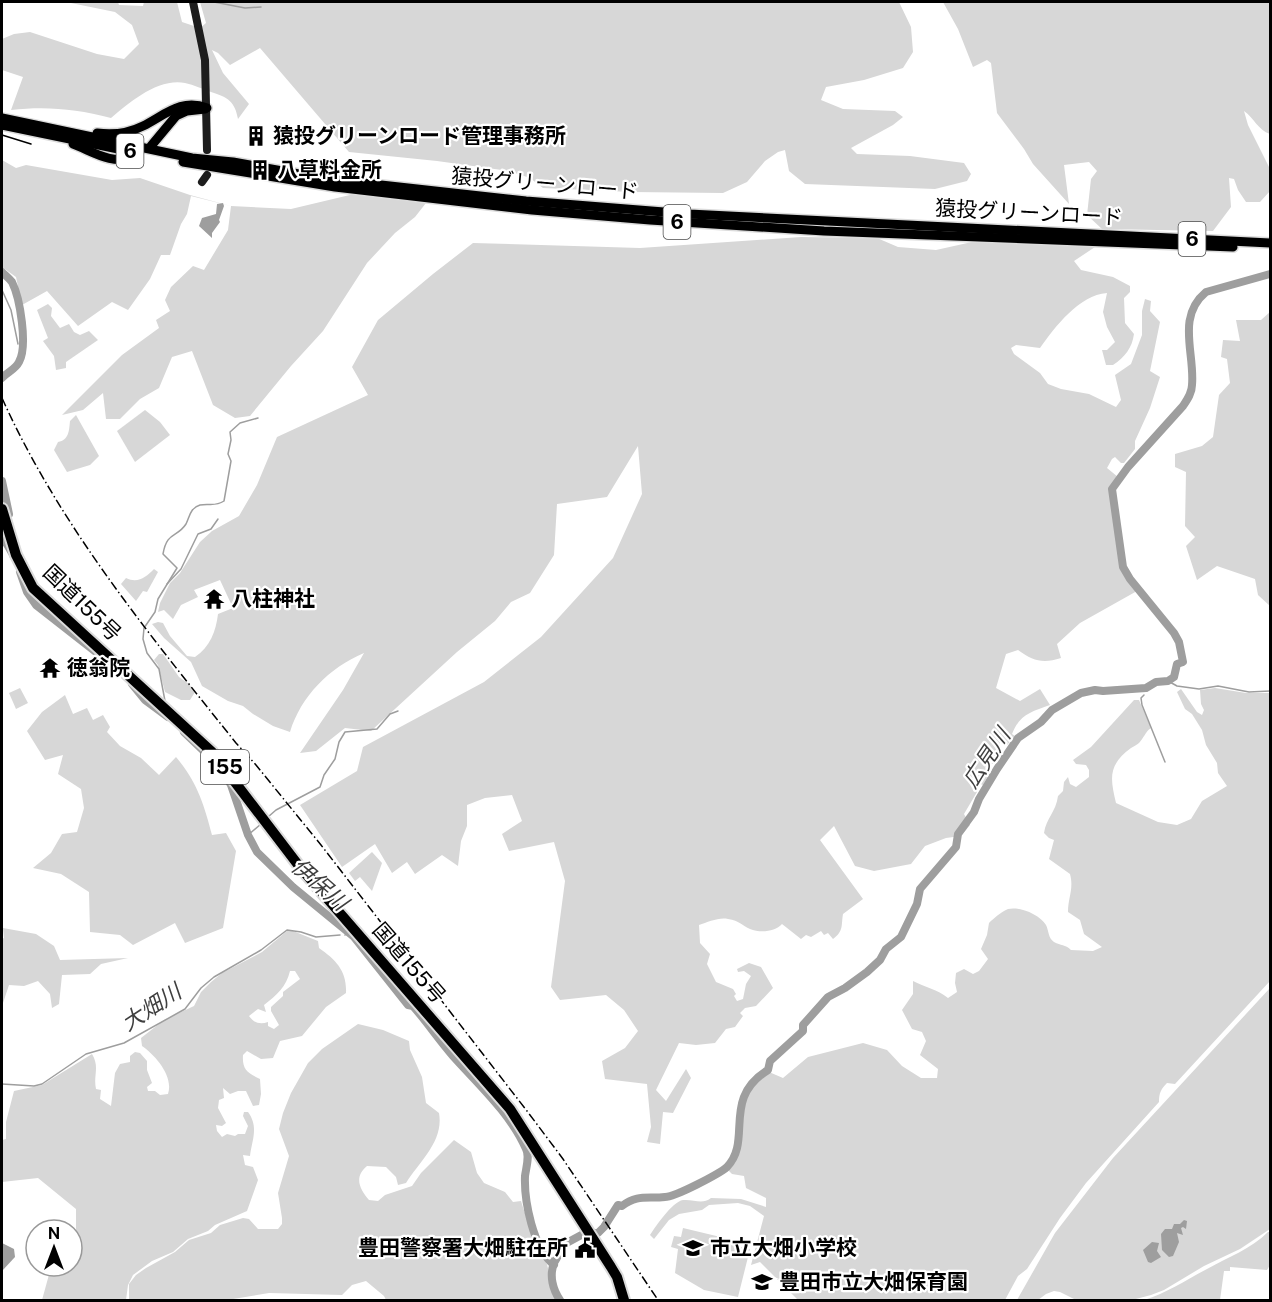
<svg xmlns="http://www.w3.org/2000/svg" width="1272" height="1302" viewBox="0 0 1272 1302" font-family="'Public Sans','Noto Sans JP',sans-serif">
<style>
.green{fill:#d7d7d7;fill-rule:evenodd}
.water{fill:#9e9e9e}
.lines{fill:none;stroke-linecap:round;stroke-linejoin:round}
.stream{stroke:#9e9e9e;stroke-width:1.5}
.river{stroke:#9e9e9e;stroke-width:8}
.primary-casing{stroke:#dbdbdb;stroke-width:12}
.highway-casing{stroke:#dbdbdb;stroke-width:14}
.secondary{stroke:#1d1d1d;stroke-width:8}
.primary{stroke:#000;stroke-width:9}
.highway{stroke:#000;stroke-width:10}
.tram{stroke:#000;stroke-width:1.5}
.rail{stroke:#000;stroke-width:1.5;stroke-dasharray:9 3 1.5 3;stroke-linecap:butt}
.labels{text-anchor:middle;stroke-width:4.5;stroke-linejoin:round;paint-order:stroke}
.shield{fill:#fff;stroke:#4c4c4c;stroke-width:1.5}
.shield-label{font-size:20px;font-weight:bold;fill:#000}
.poi-label{font-size:21px;font-weight:bold;fill:#000;stroke:#fff;text-anchor:start}
.street-label{font-size:21px;fill:#000;stroke:#fff}
.water-label{font-size:22px;font-style:italic;fill:#3f3f3f;stroke:#fff}
</style>
<rect width="100%" height="100%" fill="#fff"/>
<!-- green -->
<g class="green">
<path d="M 66,2 L 118,2 L 119,5 L 143,6 L 144,2 L 177,2 L 182,22 L 200,28 L 206,23 L 200,2 L 899,2 L 911,27 L 913,52 L 903,68 L 864,80 L 826,87 L 821,100 L 843,109 L 895,111 L 903,117 L 893,125 L 851,148 L 857,154 L 910,156 L 964,163 L 971,174 L 967,181 L 935,189 L 805,184 L 789,171 L 785,150 L 778,152 L 765,161 L 747,182 L 723,193 L 631,192 L 543,188 L 530,178 L 509,171 L 437,161 L 349,152 L 260,48 L 230,65 L 218,53 L 212,50 L 223,73 L 249,104 L 238,119 C 235,102 228,97 211,92 C 203,89 194,85 185,83 C 158,78 130,102 111,118 C 76,109 47,106 11,110 L 23,77 L 2,70 L 2,39 L 14,34 L 30,32 L 97,54 L 124,59 L 139,44 L 132,25 L 115,12 Z"/>
<path d="M 943,2 L 1270,2 L 1270,134 C 1258,130 1254,118 1244,111 L 1248,125 L 1270,169 L 1270,191 L 1260,202 L 1246,202 L 1238,190 L 1234,179 L 1229,178 L 1231,207 L 1213,231 L 1102,229 L 1087,215 L 1091,179 L 1097,171 L 1089,162 L 1064,165 L 1069,204 L 1033,164 L 1024,149 L 997,113 L 991,63 L 987,60 L 973,67 L 958,29 Z"/>
<path d="M 2,160 L 16,168 L 26,165 L 112,180 L 140,178 L 190,195 L 231,206 L 291,209 L 354,194 L 426,203 L 415,217 L 395,233 L 367,263 L 323,331 L 291,366 L 250,416 L 235,418 L 213,405 L 192,351 L 172,357 L 159,388 L 140,399 L 120,419 L 106,419 L 103,393 L 83,410 L 62,415 L 122,355 L 159,328 L 156,320 L 170,311 L 165,300 L 171,287 L 193,266 L 204,270 L 228,230 L 231,206 L 191,196 L 187,214 L 181,224 L 170,255 L 161,255 L 150,279 L 128,310 L 112,302 L 78,326 L 47,291 L 22,305 L 16,277 L 2,267 Z"/>
<path d="M 801,237 L 877,238 L 898,247 L 936,250 L 981,240 L 1098,245 L 1074,261 L 1081,270 L 1113,277 L 1130,286 L 1130,292 L 1124,298 L 1125,323 L 1134,334 C 1132,348 1125,357 1113,365 L 1106,365 L 1102,350 L 1107,350 L 1115,342 L 1107,327 L 1103,312 L 1107,293 C 1079,295 1055,327 1040,348 L 1016,345 L 1011,348 L 1014,354 L 1040,373 L 1048,384 L 1061,389 L 1089,394 L 1116,407 L 1121,400 L 1115,375 L 1131,364 L 1142,335 L 1142,311 L 1145,299 L 1151,301 L 1150,311 L 1160,322 L 1150,371 L 1160,377 L 1150,408 L 1135,441 L 1135,449 L 1124,463 L 1121,463 L 1115,457 L 1112,459 L 1107,468 L 1118,477 L 1111,488 L 1111,496 L 1121,566 L 1137,591 L 1080,623 L 1057,644 L 1061,658 C 1043,664 1033,661 1018,650 L 1006,654 L 996,688 L 1020,701 L 1040,689 L 1050,705 C 1031,712 1020,714 1012,734 L 1015,736 L 1007,745 L 1001,739 L 993,764 L 988,764 L 985,768 L 990,772 L 983,785 L 978,783 L 976,786 L 977,792 L 964,814 L 970,825 L 961,836 L 946,838 L 925,846 L 911,864 L 874,871 L 855,866 L 834,826 L 820,840 L 863,899 L 843,914 C 841,925 844,931 833,939 L 828,933 L 824,935 L 821,931 L 811,937 L 806,935 L 801,939 L 782,924 C 775,932 760,933 750,929 C 741,925 740,921 728,919 C 719,917 708,922 699,925 L 700,943 L 710,954 L 707,964 L 716,982 L 733,989 L 736,994 L 734,996 L 737,1001 L 743,999 L 746,984 L 751,976 L 744,971 L 738,972 L 737,969 L 749,963 L 761,967 L 773,988 L 756,1006 L 745,1008 L 740,1013 L 743,1016 L 735,1027 L 726,1029 L 715,1043 L 696,1045 L 679,1043 L 656,1090 L 666,1101 L 686,1069 L 691,1078 L 673,1113 L 663,1112 L 660,1144 L 647,1142 L 651,1127 L 647,1084 L 605,1079 L 602,1061 L 625,1048 L 638,1031 L 624,1010 L 606,995 L 560,1000 L 551,987 L 565,881 L 554,842 L 509,851 L 502,834 L 522,821 L 512,795 L 485,798 L 467,805 L 467,826 L 461,841 L 458,866 L 442,855 L 415,874 L 407,862 L 392,873 L 375,844 L 342,867 L 300,805 L 357,771 L 363,747 L 484,682 L 541,637 L 613,558 L 642,494 L 638,446 L 607,497 L 557,504 L 554,555 L 530,593 L 511,602 L 495,621 L 457,652 L 371,731 L 345,728 L 316,751 L 300,753 L 343,690 L 364,653 C 329,668 301,696 290,732 L 273,726 L 253,714 L 243,706 L 228,701 L 202,686 L 191,662 L 164,638 L 152,624 L 158,622 L 163,623 L 170,636 L 187,656 L 195,657 C 210,647 216,631 218,614 L 233,608 L 220,580 L 194,590 L 198,597 L 181,605 L 173,619 L 164,610 L 158,612 L 160,603 L 170,583 L 180,573 L 200,542 L 212,531 L 239,516 L 257,485 L 277,437 L 368,395 L 352,367 L 378,320 L 433,274 L 473,243 L 640,248 Z"/>
<path d="M 48,304 L 52,308 L 51,316 L 60,328 L 69,324 L 74,332 L 80,335 L 89,331 L 98,340 L 66,362 L 66,368 L 56,370 L 54,356 L 43,341 L 48,338 L 37,310 Z"/>
<path d="M 1270,312 L 1270,606 L 1258,595 L 1255,579 L 1217,566 L 1197,580 L 1186,546 L 1195,537 L 1185,526 L 1186,472 L 1175,467 L 1175,454 L 1202,446 L 1213,437 L 1219,395 L 1230,383 L 1227,359 L 1221,357 L 1223,340 L 1240,341 L 1236,320 L 1261,320 Z"/>
<path d="M 145,410 L 160,422 L 170,435 L 135,462 L 117,431 Z"/>
<path d="M 76,415 L 99,456 L 90,465 L 67,472 L 54,450 L 58,442 C 69,440 69,431 70,421 Z"/>
<path d="M 154,569 L 158,572 L 147,592 L 143,591 L 136,601 L 121,584 L 126,578 C 138,584 146,577 154,569 Z"/>
<path d="M 159,654 L 163,654 L 179,677 L 189,684 L 195,692 L 190,700 L 181,700 L 165,692 L 158,665 L 154,660 Z"/>
<path d="M 20,688 L 28,703 L 16,709 L 9,693 Z"/>
<path d="M 1215,688 L 1246,693 L 1270,693 L 1270,981 L 1175,1084 L 1167,1083 C 1161,1089 1159,1093 1159,1102 L 1086,1183 L 1060,1218 L 1027,1269 L 1018,1276 L 1005,1300 L 798,1300 L 760,1262 L 751,1265 L 764,1216 L 750,1206 L 738,1203 L 709,1205 L 702,1210 L 679,1214 L 669,1220 L 654,1239 L 650,1235 C 656,1226 672,1202 683,1200 C 694,1199 702,1205 711,1198 L 741,1199 L 766,1207 L 766,1198 L 746,1188 L 744,1176 L 732,1174 L 728,1170 L 736,1159 L 739,1150 L 745,1099 L 756,1080 L 769,1072 L 783,1078 L 808,1057 L 863,1043 L 887,1050 L 902,1066 L 921,1078 L 937,1078 L 938,1069 L 920,1055 L 926,1041 L 922,1032 L 912,1029 L 902,1010 L 913,994 L 913,981 C 926,988 937,989 948,998 L 957,992 L 955,983 L 956,973 L 964,969 L 973,974 L 979,971 L 988,959 L 981,949 L 987,935 L 989,923 C 994,918 1001,912 1008,909 C 1020,906 1040,915 1046,925 C 1049,931 1048,938 1054,942 C 1061,946 1065,944 1071,950 L 1093,951 L 1102,947 L 1084,934 L 1080,920 L 1068,912 C 1068,897 1074,889 1070,874 L 1049,859 L 1054,840 L 1049,838 L 1044,833 C 1046,818 1056,812 1058,796 L 1063,791 L 1064,782 L 1068,777 L 1070,784 L 1076,787 L 1089,777 L 1089,770 L 1086,765 L 1076,764 L 1073,760 L 1091,747 L 1134,700 L 1139,700 L 1151,728 C 1145,732 1144,738 1139,743 C 1137,745 1134,746 1131,748 C 1108,765 1110,778 1116,803 L 1158,822 L 1177,825 L 1191,819 L 1202,801 L 1227,786 L 1218,773 L 1217,763 L 1206,745 L 1202,730 L 1192,714 L 1185,709 L 1177,692 L 1181,689 L 1197,712 L 1202,715 L 1204,710 L 1201,704 L 1200,690 Z"/>
<path d="M 65,695 L 73,714 L 87,708 L 93,720 L 103,715 L 110,727 L 107,732 L 120,746 L 141,758 L 159,775 L 176,757 C 197,782 204,804 212,835 L 226,833 L 236,851 L 223,928 L 185,943 L 175,923 L 133,945 L 120,935 L 90,932 L 89,892 L 61,874 L 33,868 L 51,853 L 62,834 L 77,832 L 84,808 L 81,789 L 58,774 L 63,755 L 45,760 L 27,731 L 42,712 Z"/>
<path d="M 372,852 L 382,863 L 372,891 L 360,877 L 355,881 L 349,873 Z"/>
<path d="M 3,928 L 36,934 L 54,946 L 60,960 L 128,958 L 101,964 L 90,974 L 62,975 L 59,1004 L 52,1008 L 50,994 L 38,981 L 24,986 L 9,985 L 3,1003 L 2,1001 L 2,939 L 4,938 Z"/>
<path d="M 287,931 L 293,931 L 318,941 L 319,948 C 336,960 347,971 346,993 L 326,1007 L 302,1036 L 280,1041 L 273,1058 L 261,1059 L 247,1051 L 243,1055 C 242,1069 247,1073 260,1079 L 261,1094 L 259,1105 L 253,1106 L 246,1091 L 238,1091 L 230,1094 L 223,1088 L 224,1098 L 219,1100 L 218,1108 L 226,1123 L 222,1126 L 216,1125 L 217,1131 L 222,1137 L 227,1134 L 235,1136 L 238,1134 L 245,1134 L 248,1126 L 243,1116 L 244,1112 L 248,1112 C 259,1127 252,1140 250,1156 L 243,1155 L 245,1165 L 253,1167 L 258,1180 L 247,1211 L 215,1225 L 208,1231 L 188,1239 L 173,1252 L 152,1261 L 133,1275 L 128,1285 L 126,1300 L 42,1300 L 50,1271 L 54,1266 L 72,1266 L 72,1238 L 76,1231 L 76,1209 L 38,1178 L 2,1182 L 2,1140 L 6,1139 L 6,1122 L 14,1091 L 42,1085 L 92,1054 C 100,1067 93,1076 96,1089 L 101,1090 L 100,1099 L 111,1106 L 115,1073 L 120,1064 L 130,1062 L 130,1056 L 135,1052 L 140,1053 L 147,1061 L 147,1070 L 152,1083 L 147,1087 L 148,1091 L 155,1091 L 160,1095 L 168,1094 C 174,1076 155,1055 142,1046 L 141,1038 L 164,1020 L 194,1006 L 201,992 L 211,982 L 222,973 L 262,952 ZM 290,971 L 295,971 L 300,979 L 283,992 L 283,996 L 271,1007 L 271,1011 L 279,1025 L 274,1029 L 268,1026 L 268,1022 C 260,1025 254,1023 249,1016 L 258,1009 L 266,1012 L 264,1005 C 277,995 286,987 290,971 Z"/>
<path d="M 1270,988 L 1270,1229 L 1240,1249 L 1204,1266 L 1164,1290 L 1151,1295 L 1132,1300 L 1076,1300 L 1060,1292 L 1054,1291 L 1046,1294 L 1038,1300 L 1017,1300 L 1055,1233 L 1113,1158 Z"/>
<path d="M 358,1024 L 383,1030 L 409,1041 L 410,1050 L 422,1077 L 426,1103 L 439,1113 C 444,1141 420,1161 406,1183 L 398,1185 L 396,1177 L 386,1167 L 367,1166 C 354,1177 359,1188 369,1200 L 378,1201 L 385,1195 L 412,1186 L 421,1173 L 454,1140 L 471,1152 L 477,1173 L 484,1183 L 505,1192 L 513,1202 L 521,1201 C 527,1222 537,1240 545,1259 C 551,1273 549,1287 557,1300 L 386,1300 L 384,1296 L 366,1281 L 352,1285 L 342,1295 L 269,1293 L 227,1300 L 129,1300 L 129,1284 L 136,1275 L 146,1268 L 175,1252 L 189,1240 L 211,1233 L 220,1225 L 243,1218 L 249,1219 L 258,1229 L 278,1229 L 282,1224 L 282,1218 L 278,1193 L 289,1156 L 279,1129 L 283,1113 L 291,1093 L 308,1063 L 322,1049 Z"/>
<path d="M 683,1228 L 733,1240 L 733,1245 L 750,1249 L 738,1297 L 704,1290 L 675,1273 L 678,1249 L 671,1247 L 674,1236 L 681,1237 Z"/>
<path d="M 1268,1232 L 1270,1232 L 1270,1265 L 1267,1270 L 1230,1267 L 1230,1271 L 1224,1271 L 1220,1300 L 1144,1300 C 1167,1293 1186,1280 1207,1269 C 1228,1257 1251,1249 1268,1232 Z"/>
</g>
<!-- water -->
<g class="water">
<path d="M 223,203 L 224,206 L 219,220 L 220,222 L 212,233 L 212,238 L 199,226 L 202,218 L 216,214 L 217,204 Z"/>
<path d="M 1184,1220 L 1187,1221 L 1186,1229 L 1183,1227 L 1181,1228 L 1183,1235 L 1177,1233 L 1179,1242 L 1173,1256 L 1169,1257 L 1162,1250 L 1161,1234 L 1165,1229 L 1172,1229 L 1174,1224 L 1180,1224 Z"/>
<path d="M 1152,1242 L 1159,1243 L 1157,1251 L 1161,1257 L 1151,1263 L 1148,1262 L 1143,1250 Z"/>
<path d="M 2,1243 L 14,1249 L 15,1257 L 2,1271 Z"/>
</g>
<g class="lines">
<!-- stream -->
<g class="stream">
<path d="M 214,2 L 245,8 L 261,7"/>
<path d="M 2,290 L 11,310 L 18,344"/>
<path d="M 2,545 L 6,546"/>
<path d="M 167,584 L 181,569 L 198,534 L 211,529 L 218,519"/>
<path d="M 1168,681 L 1177,686 L 1199,689 L 1218,686 L 1249,692 L 1270,691"/>
<path d="M 1144,695 L 1141,698 L 1142,705 L 1165,762"/>
<path d="M 165,701 L 159,669 L 147,653 L 143,639 L 144,628 L 155,612 L 158,599 L 177,568 L 163,554 C 167,531 177,538 186,524 C 190,516 190,508 200,505 C 209,503 215,507 224,501 L 231,461 L 228,454 L 231,440 L 230,432 L 240,423 L 258,418"/>
<path d="M 268,817 L 276,810 L 320,787 L 324,775 L 335,759 L 339,742 L 345,732 L 377,729 L 390,714 L 398,711"/>
<path d="M 248,835 L 261,824"/>
<path d="M 345,935 L 348,933"/>
<path d="M 2,1084 L 34,1086 L 42,1084 L 86,1054 L 124,1043 L 185,1009 L 201,988 L 214,977 L 261,950 L 287,930 L 301,932 L 316,937 L 340,935"/>
</g>
<!-- river -->
<g class="river">
<path d="M 2,272 C 5,275 9,278 12,282 C 20,298 28,346 19,362 C 15,370 7,372 2,378"/>
<path d="M 2,481 L 9,514"/>
<path d="M 4,524 C 1,540 8,544 14,557"/>
<path d="M 20,572 L 27,592 L 36,605 L 105,659"/>
<path d="M 132,684 L 145,700 L 168,717"/>
<path d="M 184,732 L 207,754"/>
<path d="M 227,778 L 231,785 L 248,835 L 257,852 L 293,887 L 354,937 L 408,1005 L 413,1006 C 427,1022 439,1040 453,1056 C 478,1084 511,1114 526,1149 C 530,1156 526,1168 525,1176 C 524,1201 533,1248 554,1265"/>
<path d="M 560,1300 C 553,1290 549,1276 554,1263 C 557,1257 561,1253 561,1246 L 585,1233 L 598,1233 L 604,1227 L 618,1205 L 622,1206 C 637,1194 648,1199 665,1197 C 675,1197 719,1174 727,1167 C 753,1140 721,1099 768,1070 L 770,1061 L 803,1031 L 803,1025 L 828,997 L 845,988 L 867,972 L 880,960 L 886,949 L 901,937 L 917,904 L 920,889 L 956,847 L 958,834 L 974,812 L 979,799 L 997,769 L 1018,738 L 1041,722 L 1052,710 L 1081,693 L 1095,690 L 1103,691 L 1146,688 L 1156,682 L 1168,681 L 1174,677 L 1177,664 L 1183,662 L 1179,642 L 1174,633 L 1130,579 L 1123,567 L 1112,489 L 1128,467 L 1183,406 C 1187,400 1192,393 1192,385 C 1195,353 1176,317 1206,292 L 1270,274"/>
</g>
<!-- primary casing -->
<g class="primary-casing">
<g id="primary">
<path d="M 2,118 L 192,158 L 233,162 L 327,179 L 526,201 L 689,214 L 1270,243"/>
<path d="M 2,125 L 128,151"/>
<path d="M 97,133 C 112,135 129,133 143,126 C 165,115 181,98 207,108"/>
<path d="M 73,144 C 94,152 111,165 134,157"/>
<path d="M 151,146 L 176,116 L 187,111 L 205,109"/>
<path d="M 183,162 L 335,187 L 532,210 L 650,220 L 824,231 L 1233,247"/>
</g>
</g>
<!-- highway casing -->
<g class="highway-casing">
<path id="highway" d="M 2,509 L 16,555 L 33,588 L 212,752 L 299,866 L 510,1109 L 611,1267 L 617,1277 L 624,1300"/>
</g>
<!-- secondary -->
<g class="secondary">
<path d="M 193,2 L 205,60 L 207,150"/>
<path d="M 202,182 L 207,175"/>
</g>
<!-- primary -->
<use href="#primary" class="primary"/>
<!-- highway -->
<use href="#highway" class="highway"/>
<!-- tram -->
<path class="tram" d="M 2,135 L 31,144"/>
<!-- rail -->
<path class="rail" d="M 2,398 C 59,525 149,634 236,743 L 256,765 L 321,845 L 527,1111 L 563,1159 L 658,1300"/>
</g>
<!-- icons -->
<defs>
<g id="building-bare" transform="scale(1.62)"><path d="M-4-6H4V6H1V3H-1V6H-4ZM-2.5-4.3h1.7v1.8h-1.7ZM.8-4.3h1.7v1.8H.8ZM-2.5-1h1.7V.8h-1.7ZM.8-1h1.7V.8H.8Z" fill="#000" stroke="#fff" stroke-width="2.5" paint-order="stroke"/></g>
<g id="temple-bare" transform="scale(1.62)"><path d="M0-6L5-2H3V0L6.5 2.5H4V6H1.5V3h-3V6H-4V2.5H-6.5L-3 0V-2H-5Z" fill="#000" stroke="#fff" stroke-width="2.5" paint-order="stroke"/></g>
<g id="civic-bare" transform="scale(1.62)"><path d="M-.6-6.5H3V-4.5H.6V-3L4-1V1h2V6H-6V1h2V-1L-.6-3ZM-1.2 2.5V6h2.4V2.5Z" fill="#000" stroke="#fff" stroke-width="2.5" paint-order="stroke"/></g>
<g id="school-bare" transform="scale(1.62)"><path d="M0-5L7-2L0 1L-7-2ZM-4 1L0 2.5L4 1V4Q0 6-4 4Z" fill="#000" stroke="#fff" stroke-width="2.5" paint-order="stroke"/></g>
</defs>
<g fill-rule="evenodd">
<use href="#building-bare" x="256" y="136"/>
<use href="#building-bare" x="260" y="170"/>
<use href="#temple-bare" x="214" y="599"/>
<use href="#temple-bare" x="50" y="668"/>
<use href="#civic-bare" x="585" y="1248"/>
<use href="#school-bare" x="693" y="1248"/>
<use href="#school-bare" x="762" y="1282"/>
</g>
<g class="labels">
<!-- shield labels -->
<g class="shield">
<rect x="116.5" y="134" width="27" height="34" rx="4.5"/>
<rect x="663.5" y="205" width="27" height="34" rx="4.5"/>
<rect x="1178.5" y="222" width="27" height="34" rx="4.5"/>
<rect x="201" y="750" width="48" height="34" rx="4.5"/>
</g>
<g class="shield-label">
<text x="130" y="158">6</text>
<text x="677" y="229">6</text>
<text x="1192" y="246">6</text>
<text x="225" y="774">155</text>
</g>
<!-- poi labels -->
<g class="poi-label">
<text x="273" y="143">猿投グリーンロード管理事務所</text>
<text x="277" y="177">八草料金所</text>
<text x="231" y="606">八柱神社</text>
<text x="67" y="675">徳翁院</text>
<text x="568" y="1255" text-anchor="end">豊田警察署大畑駐在所</text>
<text x="710" y="1255">市立大畑小学校</text>
<text x="779" y="1289">豊田市立大畑保育園</text>
</g>
<!-- street labels -->
<g class="street-label">
<text transform="translate(545 184) rotate(5)" y="7">猿投グリーンロード</text>
<text transform="translate(1029 213) rotate(3)" y="7">猿投グリーンロード</text>
<text transform="translate(82 603) rotate(44)" y="7">国道155号</text>
<text transform="translate(409 963) rotate(49)" y="7">国道155号</text>
</g>
<!-- water labels -->
<g class="water-label">
<text transform="translate(986 758) rotate(-56)" y="8">広見川</text>
<text transform="translate(320 884) rotate(41)" y="8">伊保川</text>
<text transform="translate(151 1007) rotate(-33)" y="8">大畑川</text>
</g>
</g>
<!-- border -->
<rect width="1272" height="1302" fill="none" stroke="#000000" stroke-width="6"/>
<!-- north arrow -->
<g transform="translate(54 1248)"><circle r="28" fill="#ffffff" stroke="#999999" stroke-width="1.5"/>
<path d="M0-4.5L10 22L0 15L-10 22Z" fill="#000000"/>
<text y="-9" font-size="16" font-weight="bold" text-anchor="middle" fill="#000000">N</text>
</g>
</svg>
